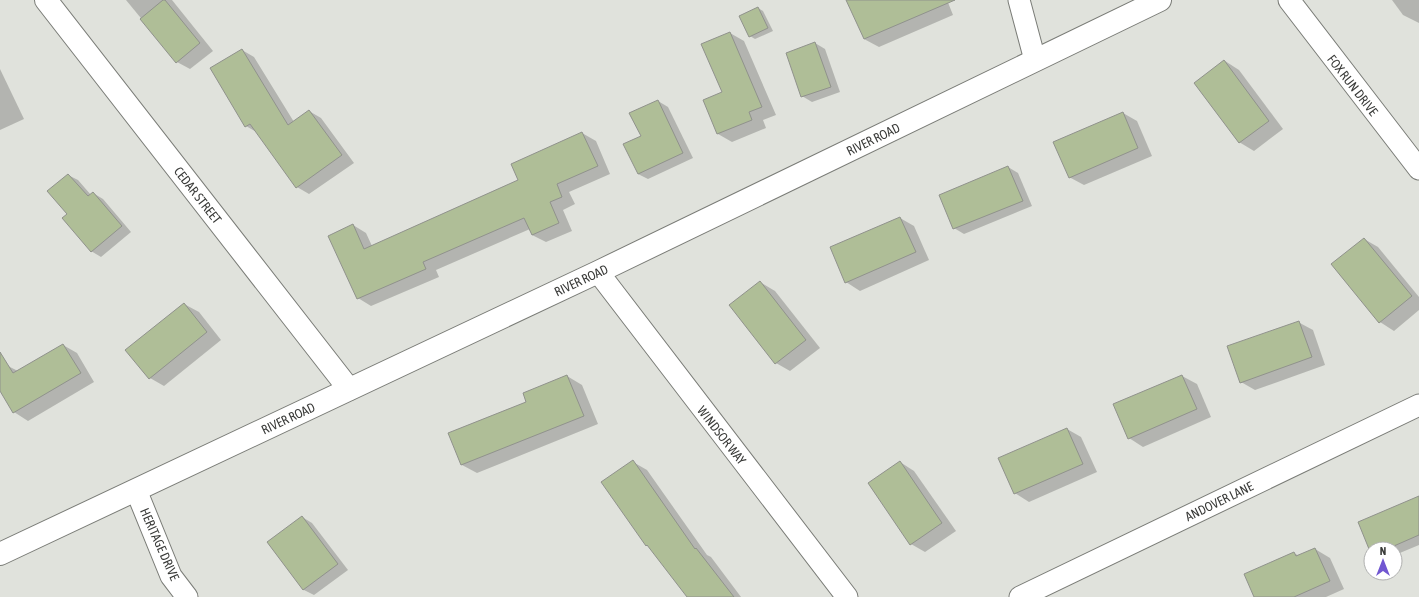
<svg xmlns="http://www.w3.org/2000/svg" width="1419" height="597" viewBox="0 0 1419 597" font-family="'Asap Condensed',sans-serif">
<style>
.shadow{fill:#0003}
.building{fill:#afbe97;stroke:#90928c}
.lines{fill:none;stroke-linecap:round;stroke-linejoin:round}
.street-casing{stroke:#7a7c77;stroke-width:23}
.secondary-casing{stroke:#7a7c77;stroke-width:24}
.street{stroke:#fff;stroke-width:21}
.secondary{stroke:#fff;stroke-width:22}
.labels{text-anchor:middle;stroke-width:4;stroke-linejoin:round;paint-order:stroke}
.street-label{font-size:13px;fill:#3a3b39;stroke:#fff}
</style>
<rect width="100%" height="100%" fill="#e0e2dc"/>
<!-- shadow -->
<g class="shadow">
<path d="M 126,0 L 172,0 L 213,51 L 190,69 L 177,62 Z"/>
<path d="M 854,0 L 947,0 L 953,15 L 879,47 L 864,39 Z"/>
<path d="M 1392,0 L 1419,0 L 1419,23 L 1403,15 Z"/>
<path d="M 758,8 L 763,11 L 773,31 L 755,39 L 750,36 Z"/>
<path d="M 730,33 L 744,41 L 776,115 L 763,120 L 766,128 L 732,142 L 718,134 L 704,101 L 723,93 Z"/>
<path d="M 815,43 L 825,49 L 840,92 L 812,102 L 802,96 Z"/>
<path d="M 242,50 L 254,57 L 294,122 L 309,111 L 321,118 L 354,163 L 309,194 L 297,187 L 258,133 L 246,126 Z"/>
<path d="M 1225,61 L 1239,70 L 1283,129 L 1254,151 L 1239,142 Z"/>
<path d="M 0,69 L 24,119 L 0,130 Z"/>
<path d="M 658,101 L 668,107 L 693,158 L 648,179 L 638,174 L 642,137 Z"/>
<path d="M 1123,113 L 1137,121 L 1152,156 L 1084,185 L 1069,177 Z"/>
<path d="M 582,133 L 596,141 L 610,174 L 569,192 L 575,204 L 563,210 L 572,231 L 546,242 L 532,235 L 530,229 L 436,270 L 439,277 L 371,306 L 358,298 L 353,225 L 366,233 L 372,246 L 519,180 Z"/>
<path d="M 1008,167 L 1018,173 L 1032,206 L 964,234 L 954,228 Z"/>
<path d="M 68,175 L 78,180 L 91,195 L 93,193 L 103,199 L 131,232 L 101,257 L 91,251 L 68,214 Z"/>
<path d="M 900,218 L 914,226 L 929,260 L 860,291 L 846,282 Z"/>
<path d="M 1364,239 L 1378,247 L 1419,297 L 1419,310 L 1394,331 L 1380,322 Z"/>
<path d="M 760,282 L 775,291 L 820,348 L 790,371 L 776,363 Z"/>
<path d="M 184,304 L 199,312 L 221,340 L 164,386 L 150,378 Z"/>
<path d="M 1298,322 L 1313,330 L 1325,365 L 1255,390 L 1241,382 Z"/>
<path d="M 63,345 L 77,353 L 94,382 L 28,421 L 14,412 L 0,389 L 0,370 L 8,366 L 18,371 Z"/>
<path d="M 567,376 L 582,385 L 598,424 L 477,473 L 462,465 L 449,433 L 527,402 Z"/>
<path d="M 1182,376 L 1197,384 L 1211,417 L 1143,447 L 1129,438 Z"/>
<path d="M 1067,429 L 1081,437 L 1097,472 L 1029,502 L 1015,493 Z"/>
<path d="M 633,462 L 647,470 L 707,555 L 711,557 L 741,597 L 689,597 L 651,548 L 646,545 Z"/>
<path d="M 900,462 L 914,471 L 956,531 L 925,552 L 911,544 Z"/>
<path d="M 1419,497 L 1419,545 L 1395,555 L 1395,549 L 1371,550 L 1359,522 Z"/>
<path d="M 302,517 L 312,523 L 348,570 L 314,595 L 304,590 L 268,542 Z"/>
<path d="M 1315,549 L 1330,558 L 1344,589 L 1326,597 L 1255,597 L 1294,553 L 1299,556 Z"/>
</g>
<!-- building -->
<g class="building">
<path d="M 163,0 L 165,0 L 200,43 L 176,63 L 140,19 Z"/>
<path d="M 846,0 L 955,0 L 864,39 Z"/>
<path d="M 758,7 L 768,28 L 749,37 L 739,16 Z"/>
<path d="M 730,32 L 762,107 L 749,112 L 752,120 L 717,134 L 703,100 L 722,92 L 701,44 Z"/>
<path d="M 815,42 L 831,87 L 801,97 L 786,53 Z"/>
<path d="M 242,49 L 288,125 L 309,110 L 342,155 L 296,188 L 250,124 L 245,127 L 210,68 Z"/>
<path d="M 1224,60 L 1269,121 L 1239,143 L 1194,83 Z"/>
<path d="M 658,100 L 683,153 L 638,174 L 623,144 L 641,136 L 629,113 Z"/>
<path d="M 1123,112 L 1138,148 L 1069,178 L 1053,142 Z"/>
<path d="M 582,132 L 598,166 L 557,184 L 562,197 L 550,202 L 559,223 L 532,235 L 524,218 L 423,262 L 426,269 L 357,299 L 328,236 L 353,224 L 364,249 L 518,180 L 511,164 Z"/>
<path d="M 1008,166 L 1023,201 L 953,229 L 939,195 Z"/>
<path d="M 68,174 L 88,196 L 93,192 L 122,226 L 91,252 L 62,218 L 67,214 L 47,191 Z"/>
<path d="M 900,217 L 916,252 L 845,283 L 830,247 Z"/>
<path d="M 1364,238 L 1412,296 L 1379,323 L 1331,264 Z"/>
<path d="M 760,281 L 806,340 L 775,364 L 729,305 Z"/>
<path d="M 184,303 L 207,332 L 149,379 L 125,350 Z"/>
<path d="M 1299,321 L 1312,357 L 1240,383 L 1227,346 Z"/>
<path d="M 63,344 L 81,373 L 13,413 L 0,391 L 0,352 L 13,373 Z"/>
<path d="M 567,375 L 584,416 L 461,465 L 448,433 L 526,402 L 523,393 Z"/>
<path d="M 1182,375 L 1197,409 L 1128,439 L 1113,404 Z"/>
<path d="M 1067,428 L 1083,464 L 1014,494 L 998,458 Z"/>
<path d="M 633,460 L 695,549 L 696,548 L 734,597 L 687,597 L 647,545 L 646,546 L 601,482 Z"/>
<path d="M 900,461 L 942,523 L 910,545 L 868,483 Z"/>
<path d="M 1419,496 L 1419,535 L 1387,549 L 1369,549 L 1358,522 Z"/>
<path d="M 302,516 L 338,564 L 303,590 L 267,542 Z"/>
<path d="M 1315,548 L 1330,581 L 1294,597 L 1254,597 L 1244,574 L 1294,552 L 1296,556 Z"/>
</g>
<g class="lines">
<!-- street casing -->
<g class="street-casing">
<g id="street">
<path d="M 1019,0 L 1035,60"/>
<path d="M 1289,0 L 1419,169"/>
<path d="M 598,272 L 847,597"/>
<path d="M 136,490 L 171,576 L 187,597"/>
<path d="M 1020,597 L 1419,405"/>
</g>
</g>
<!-- secondary casing -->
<g class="secondary-casing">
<g id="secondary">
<path d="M 46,0 L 349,389"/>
<path d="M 0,554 L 598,272 L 1160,0"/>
</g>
</g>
<!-- street -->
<use href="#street" class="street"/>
<!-- secondary -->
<use href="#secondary" class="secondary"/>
</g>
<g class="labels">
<!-- street labels -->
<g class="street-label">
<text transform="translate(1353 85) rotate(52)" y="5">FOX RUN DRIVE</text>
<text transform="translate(873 139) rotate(-26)" y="5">RIVER ROAD</text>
<text transform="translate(198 195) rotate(52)" y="5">CEDAR STREET</text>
<text transform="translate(581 280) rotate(-25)" y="5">RIVER ROAD</text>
<text transform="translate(288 418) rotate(-25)" y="5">RIVER ROAD</text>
<text transform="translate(722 435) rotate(52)" y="5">WINDSOR WAY</text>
<text transform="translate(1219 501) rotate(-26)" y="5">ANDOVER LANE</text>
<text transform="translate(160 544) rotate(66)" y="5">HERITAGE DRIVE</text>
</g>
</g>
<!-- north arrow -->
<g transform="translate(1383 561)"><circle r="19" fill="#ffffff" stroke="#b0b1b0"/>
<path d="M0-3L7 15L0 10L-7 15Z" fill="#7157d1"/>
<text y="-6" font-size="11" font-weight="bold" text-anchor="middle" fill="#3a3b39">N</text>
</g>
</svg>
